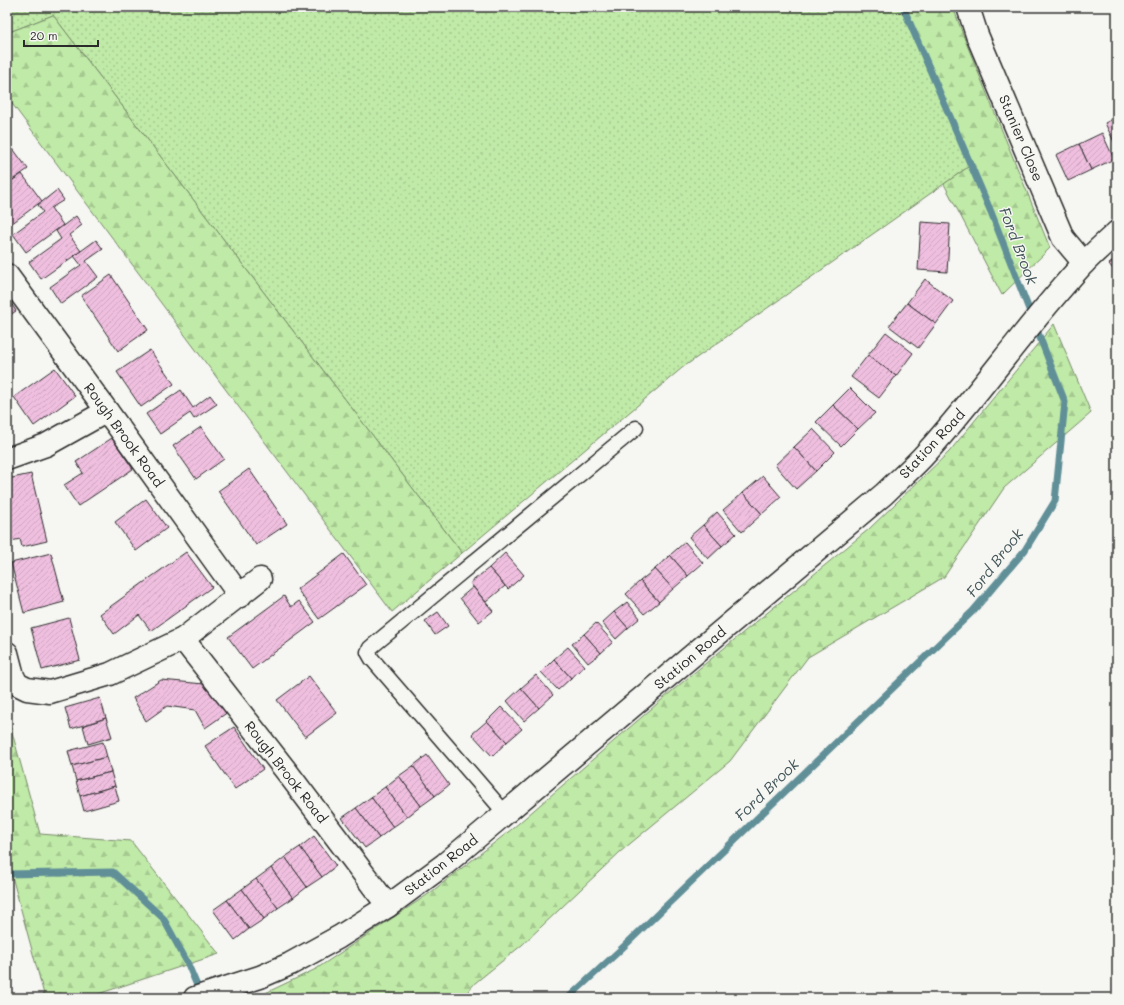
<svg xmlns="http://www.w3.org/2000/svg" width="1124" height="1005" viewBox="0 0 1124 1005" font-family="Mali,sans-serif">
<style>
.grass{fill:url(#grass-dots);stroke:#768a69}
.forest{fill:url(#forest-firs);stroke:#768a69}
.lines{fill:none;stroke-linecap:round;stroke-linejoin:round}
.stream{stroke:#608f98;stroke-width:7}
.building{fill:url(#building-hatch);stroke:#2b2b2b}
.lane-casing{stroke:#2b2b2b;stroke-width:17}
.street-casing{stroke:#2b2b2b;stroke-width:25}
.secondary-casing{stroke:#2b2b2b;stroke-width:25}
.lane{stroke:#f6f6f2;stroke-width:14}
.street{stroke:#f6f6f2;stroke-width:22}
.secondary{stroke:#f6f6f2;stroke-width:22}
.labels{text-anchor:middle;stroke-width:3;stroke-linejoin:round;paint-order:stroke}
.street-label{font-size:14px;fill:#2b2b2b;stroke:#f6f6f2}
.water-label{font-size:15px;font-style:italic;fill:#415458;stroke:#f6f6f2}
</style>
<defs>
<pattern id="grass-dots" width="8" height="8" patternUnits="userSpaceOnUse"><rect width="8" height="8" fill="#c0eaa7"/><path d="M2 2h.1M6 6h.1" fill="none" stroke="#a5c990" stroke-width="1.8" stroke-linecap="round"/></pattern>
<pattern id="forest-firs" width="22" height="20" patternUnits="userSpaceOnUse"><rect width="22" height="20" fill="#c0eaa7"/><path d="M5 1l3.5 6h-7zM16 11l3.5 6h-7z" fill="#a5c990"/></pattern>
<pattern id="building-hatch" width="6" height="6" patternUnits="userSpaceOnUse"><rect width="6" height="6" fill="#f0bfe0"/><path d="M-1 1l2-2M0 6l6-6M5 7l2-2" fill="none" stroke="#cea4c0"/></pattern>
</defs>
<rect width="100%" height="100%" fill="#f6f6f2"/>
<filter id="ink" filterUnits="userSpaceOnUse"><feTurbulence type="fractalNoise" baseFrequency=".025" numOctaves="2"/><feDisplacementMap in="SourceGraphic" scale="8" xChannelSelector="R" yChannelSelector="G"/><feConvolveMatrix kernelMatrix="1 2 1 2 8 2 1 2 1" color-interpolation-filters="sRGB"/></filter>
<g filter="url(#ink)">
<!-- grass -->
<path class="grass" d="M 7,7 L 903,7 L 971,165 L 682,368 L 462,553 L 53,15 L 7,33 Z"/>
<!-- forest -->
<g class="forest">
<path d="M 903,7 L 953,7 L 965,40 L 1050,248 L 1002,295 L 944,184 L 971,165 Z"/>
<path d="M 53,15 L 462,553 L 392,612 L 7,97 L 7,33 Z"/>
<path d="M 1054,324 L 1091,413 L 1004,488 L 944,577 L 808,657 L 730,761 L 620,852 L 522,945 L 475,983 L 462,998 L 255,998 L 316,969 L 430,893 L 512,829 L 672,691 L 869,529 L 949,452 Z"/>
<path d="M 7,714 L 40,834 L 131,841 L 219,954 L 86,998 L 45,998 L 7,858 Z"/>
</g>
<g class="lines">
<!-- stream -->
<g class="stream">
<path d="M 7,874 L 113,872 L 163,918 L 187,962 L 201,995"/>
<path d="M 568,998 L 618,952 L 973,611 L 1025,550 L 1055,501 L 1065,402 L 991,212 L 903,7"/>
</g>
</g>
<!-- building -->
<g class="building">
<path d="M 1117,117 L 1117,146 L 1116,146 L 1105,123 Z"/>
<path d="M 1102,133 L 1114,159 L 1091,170 L 1079,144 Z"/>
<path d="M 8,142 L 28,169 L 7,184 L 7,143 Z"/>
<path d="M 1079,144 L 1091,170 L 1068,181 L 1056,155 Z"/>
<path d="M 22,174 L 42,201 L 11,224 L 7,219 L 7,184 Z"/>
<path d="M 57,190 L 64,200 L 51,208 L 63,225 L 26,252 L 13,234 L 43,212 L 38,205 Z"/>
<path d="M 76,216 L 82,225 L 69,235 L 81,251 L 41,279 L 29,262 L 61,239 L 56,231 Z"/>
<path d="M 921,222 L 950,224 L 947,272 L 918,270 Z"/>
<path d="M 96,240 L 103,249 L 86,261 L 98,277 L 61,304 L 50,287 L 81,265 L 74,256 Z"/>
<path d="M 1117,258 L 1117,274 L 1109,264 Z"/>
<path d="M 111,275 L 148,330 L 118,351 L 81,296 Z"/>
<path d="M 925,279 L 953,301 L 936,324 L 907,303 Z"/>
<path d="M 7,297 L 16,311 L 7,317 Z"/>
<path d="M 907,303 L 936,324 L 918,348 L 889,326 Z"/>
<path d="M 886,332 L 913,353 L 896,376 L 868,355 Z"/>
<path d="M 150,350 L 174,384 L 141,407 L 117,372 Z"/>
<path d="M 868,355 L 896,376 L 879,398 L 851,377 Z"/>
<path d="M 55,368 L 75,396 L 34,426 L 14,397 Z"/>
<path d="M 850,388 L 875,413 L 858,429 L 833,405 Z"/>
<path d="M 181,390 L 193,408 L 210,395 L 217,404 L 194,419 L 190,413 L 160,434 L 146,414 Z"/>
<path d="M 833,405 L 858,429 L 841,446 L 816,422 Z"/>
<path d="M 201,427 L 224,459 L 196,479 L 173,446 Z"/>
<path d="M 813,429 L 835,452 L 816,471 L 794,447 Z"/>
<path d="M 112,438 L 133,469 L 78,506 L 64,485 L 83,473 L 76,462 Z"/>
<path d="M 794,447 L 816,471 L 796,489 L 775,465 Z"/>
<path d="M 249,469 L 287,524 L 256,545 L 218,491 Z"/>
<path d="M 31,474 L 47,541 L 22,547 L 20,539 L 7,542 L 7,479 Z"/>
<path d="M 763,476 L 781,497 L 762,514 L 743,493 Z"/>
<path d="M 743,493 L 762,514 L 742,532 L 723,510 Z"/>
<path d="M 146,499 L 167,528 L 136,551 L 115,522 Z"/>
<path d="M 717,512 L 736,534 L 722,546 L 703,525 Z"/>
<path d="M 703,525 L 722,546 L 708,559 L 689,537 Z"/>
<path d="M 685,542 L 703,563 L 688,576 L 670,555 Z"/>
<path d="M 186,552 L 212,587 L 151,631 L 139,615 L 114,634 L 100,614 Z"/>
<path d="M 51,553 L 64,602 L 24,613 L 11,563 Z"/>
<path d="M 505,553 L 524,575 L 508,589 L 489,568 Z"/>
<path d="M 344,554 L 366,585 L 319,619 L 297,589 Z"/>
<path d="M 670,555 L 688,576 L 673,589 L 655,569 Z"/>
<path d="M 489,568 L 505,586 L 486,602 L 470,583 Z"/>
<path d="M 655,569 L 673,589 L 659,602 L 640,581 Z"/>
<path d="M 640,581 L 659,602 L 644,614 L 626,594 Z"/>
<path d="M 473,587 L 493,611 L 479,622 L 460,598 Z"/>
<path d="M 284,596 L 291,607 L 299,601 L 315,622 L 252,669 L 228,637 Z"/>
<path d="M 627,602 L 640,618 L 628,628 L 614,612 Z"/>
<path d="M 438,612 L 448,626 L 435,635 L 425,621 Z"/>
<path d="M 614,612 L 628,628 L 616,639 L 602,623 Z"/>
<path d="M 69,618 L 80,660 L 42,670 L 31,628 Z"/>
<path d="M 596,623 L 613,642 L 601,653 L 584,634 Z"/>
<path d="M 584,634 L 601,653 L 588,663 L 572,644 Z"/>
<path d="M 568,647 L 585,666 L 571,678 L 554,659 Z"/>
<path d="M 554,659 L 571,678 L 558,690 L 541,672 Z"/>
<path d="M 536,675 L 553,695 L 539,708 L 521,688 Z"/>
<path d="M 309,676 L 337,713 L 305,737 L 277,700 Z"/>
<path d="M 161,680 L 204,684 L 228,712 L 205,728 L 195,710 L 167,706 L 146,721 L 133,698 Z"/>
<path d="M 521,688 L 539,708 L 524,721 L 507,701 Z"/>
<path d="M 100,698 L 106,718 L 71,729 L 65,708 Z"/>
<path d="M 501,707 L 522,729 L 507,742 L 487,721 Z"/>
<path d="M 106,718 L 112,737 L 88,744 L 83,726 Z"/>
<path d="M 487,721 L 507,742 L 492,756 L 472,734 Z"/>
<path d="M 234,727 L 263,769 L 235,789 L 205,746 Z"/>
<path d="M 103,742 L 107,757 L 72,766 L 68,751 Z"/>
<path d="M 427,755 L 449,785 L 435,796 L 413,766 Z"/>
<path d="M 107,757 L 111,772 L 76,781 L 72,766 Z"/>
<path d="M 413,766 L 435,796 L 421,806 L 399,776 Z"/>
<path d="M 111,772 L 115,786 L 80,796 L 76,781 Z"/>
<path d="M 399,776 L 421,806 L 407,817 L 385,787 Z"/>
<path d="M 115,786 L 119,801 L 84,811 L 80,796 Z"/>
<path d="M 385,787 L 407,817 L 393,827 L 371,797 Z"/>
<path d="M 371,797 L 393,827 L 379,838 L 356,808 Z"/>
<path d="M 356,808 L 379,838 L 365,848 L 342,818 Z"/>
<path d="M 314,836 L 336,866 L 322,877 L 300,847 Z"/>
<path d="M 300,847 L 322,877 L 307,887 L 285,857 Z"/>
<path d="M 285,857 L 307,887 L 293,898 L 271,868 Z"/>
<path d="M 271,868 L 293,898 L 278,908 L 256,879 Z"/>
<path d="M 256,879 L 278,908 L 264,919 L 242,889 Z"/>
<path d="M 242,889 L 264,919 L 249,929 L 227,900 Z"/>
<path d="M 227,900 L 249,929 L 235,940 L 213,910 Z"/>
</g>
<g class="lines">
<!-- lane casing -->
<g class="lane-casing">
<path id="lane" d="M 505,813 L 372,659 L 368,652 L 370,648 L 636,428"/>
</g>
<!-- street casing -->
<g class="street-casing">
<g id="street">
<path d="M 968,7 L 977,35 L 1063,238 L 1084,263"/>
<path d="M 7,275 L 107,411 L 240,596"/>
<path d="M 7,459 L 46,445 L 107,411"/>
<path d="M 183,639 L 287,772 L 388,906"/>
<path d="M 7,653 L 13,676 L 17,684 L 27,689 L 50,692 L 110,674 L 183,639 L 260,579"/>
</g>
</g>
<!-- secondary casing -->
<g class="secondary-casing">
<path id="secondary" d="M 195,998 L 260,977 L 290,964 L 339,937 L 388,906 L 445,864 L 884,494 C 898,480 914,467 927,452 C 982,391 1028,323 1084,263 C 1095,252 1106,242 1117,232"/>
</g>
<!-- lane -->
<use href="#lane" class="lane"/>
<!-- street -->
<use href="#street" class="street"/>
<!-- secondary -->
<use href="#secondary" class="secondary"/>
</g>
</g>
<g class="labels">
<!-- street labels -->
<g class="street-label">
<text transform="translate(1021 138) rotate(67)" y="5">Stanier Close</text>
<text transform="translate(124 435) rotate(54)" y="5">Rough Brook Road</text>
<text transform="translate(932 444) rotate(-47)" y="5">Station Road</text>
<text transform="translate(690 658) rotate(-40)" y="5">Station Road</text>
<text transform="translate(286 772) rotate(52)" y="5">Rough Brook Road</text>
<text transform="translate(441 865) rotate(-38)" y="5">Station Road</text>
</g>
<!-- water labels -->
<g class="water-label">
<text transform="translate(1018 246) rotate(69)" y="5">Ford Brook</text>
<text transform="translate(995 563) rotate(-52)" y="5">Ford Brook</text>
<text transform="translate(767 790) rotate(-44)" y="5">Ford Brook</text>
</g>
</g>
<!-- margin -->
<rect width="1124" height="1005" fill="none" stroke="#f6f6f2" stroke-width="24"/>
<rect x="12" y="12" width="1100" height="981" fill="none" stroke="#2b2b2b" stroke-width="1.5" filter="url(#ink)"/>
<!-- scale -->
<path d="M24 40v6h74v-6" fill="none" stroke="#2b2b2b" stroke-width="2"/>
<text x="30" y="40" font-size="12" fill="#2b2b2b" stroke="#f6f6f2" stroke-width="3" paint-order="stroke">20 m</text>
</svg>
